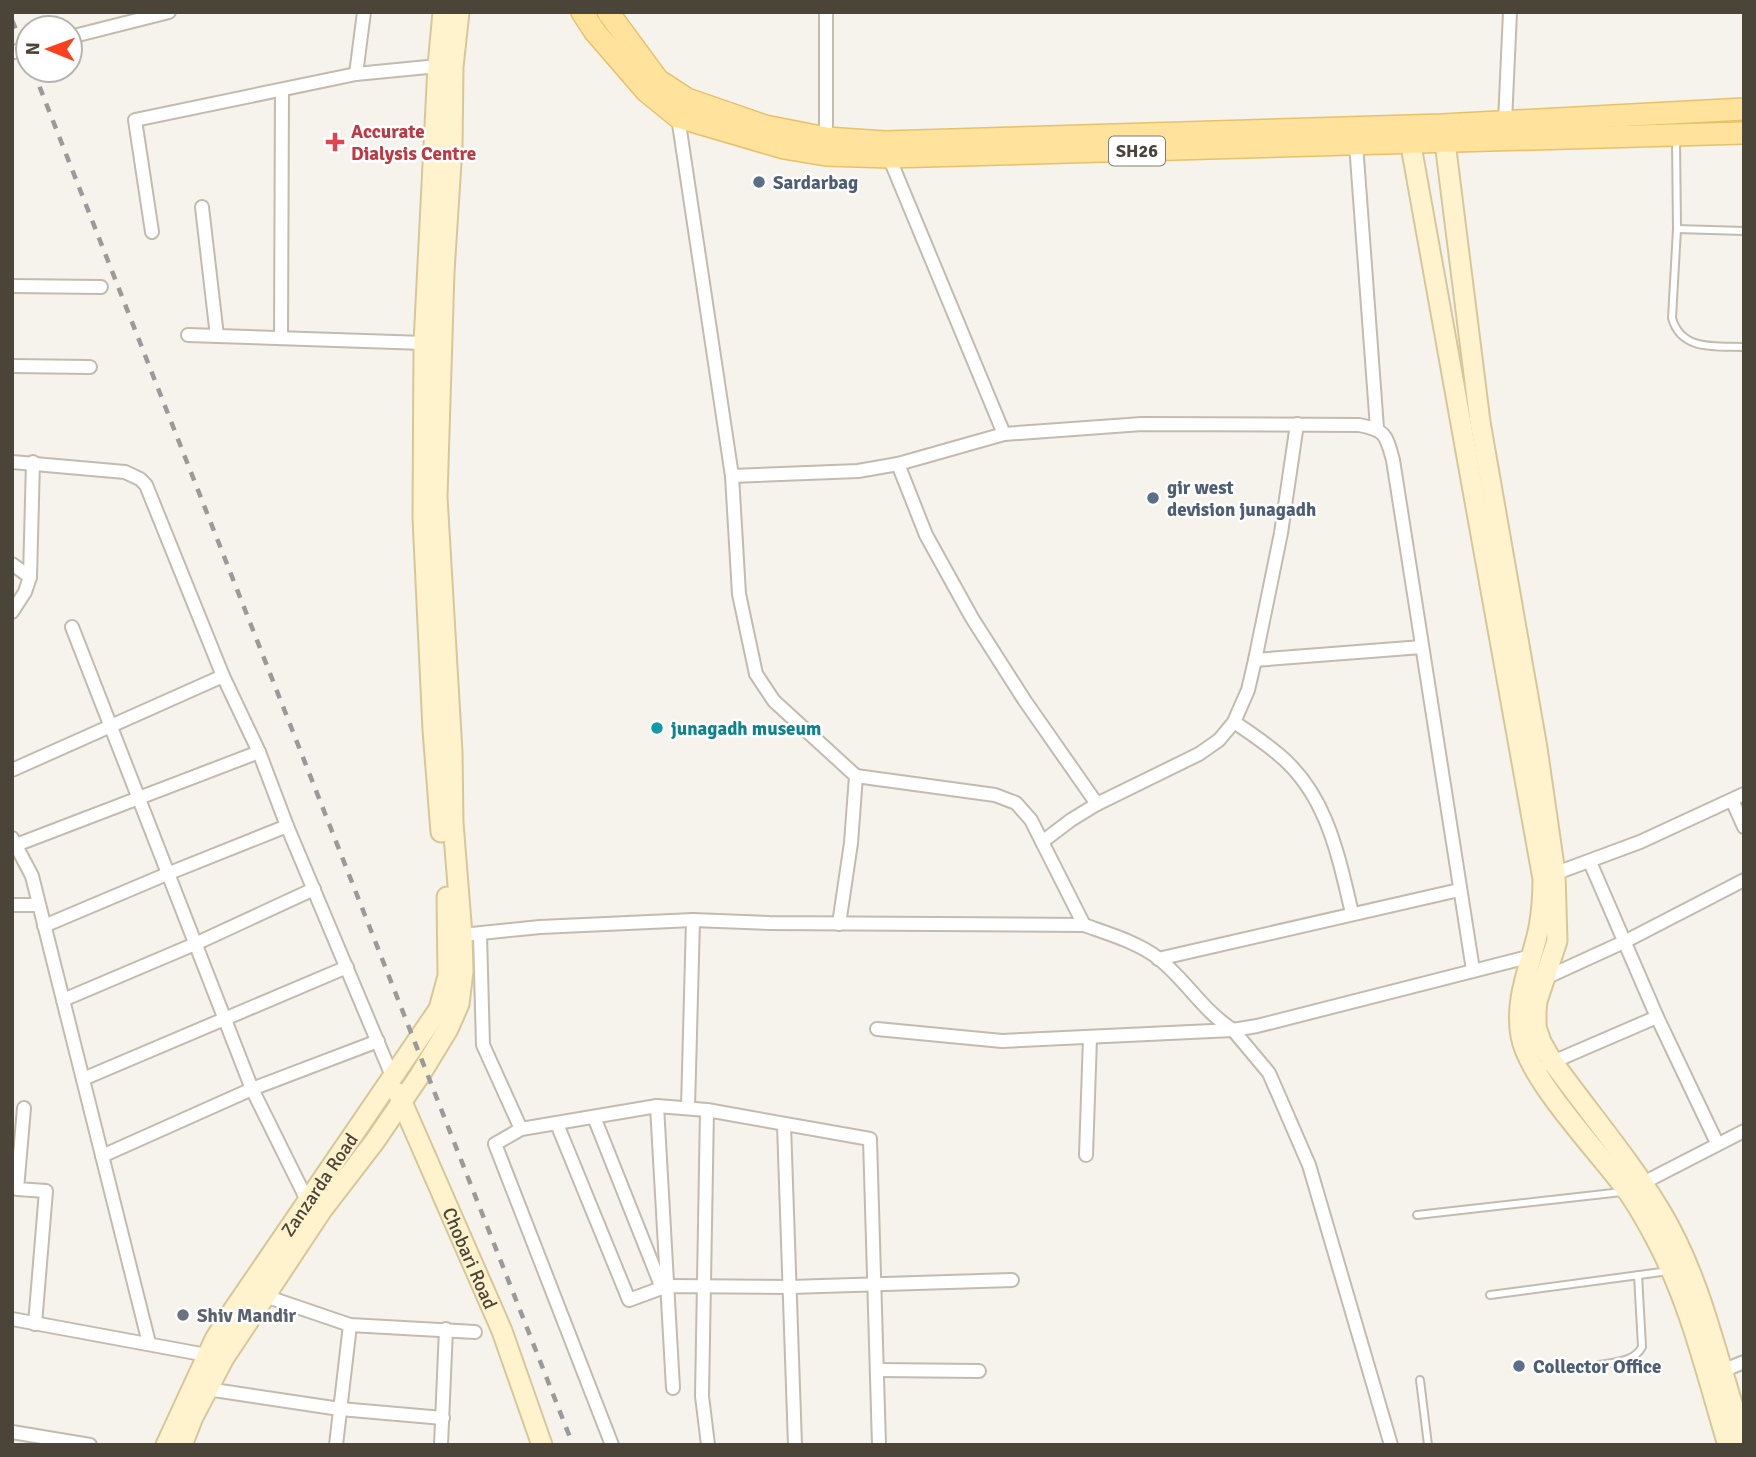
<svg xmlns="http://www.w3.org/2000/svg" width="1756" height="1457" viewBox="0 0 1756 1457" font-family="Signika,sans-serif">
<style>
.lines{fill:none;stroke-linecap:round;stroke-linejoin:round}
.lane-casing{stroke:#c2bbae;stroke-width:10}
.street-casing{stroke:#c2bbae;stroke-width:16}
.secondary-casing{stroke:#d6c79b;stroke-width:23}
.primary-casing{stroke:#e6c16a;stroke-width:24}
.lane{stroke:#fff;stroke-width:6}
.street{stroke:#fff;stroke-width:12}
.secondary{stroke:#fff3cd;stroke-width:19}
.primary{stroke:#ffe39c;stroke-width:21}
.rail{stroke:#9a9a9a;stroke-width:4.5;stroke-dasharray:9 9;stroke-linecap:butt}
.health-dot{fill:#e0444e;stroke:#fff;stroke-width:2.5}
.service-dot{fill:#5c6f8a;stroke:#fff;stroke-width:2.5}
.culture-dot{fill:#0f9aa8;stroke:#fff;stroke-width:2.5}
.worship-dot{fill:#6b7280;stroke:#fff;stroke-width:2.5}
.labels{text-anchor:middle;stroke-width:5;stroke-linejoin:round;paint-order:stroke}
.shield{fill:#fff;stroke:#817c74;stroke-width:2}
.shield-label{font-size:18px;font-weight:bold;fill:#4b4439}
.health-label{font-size:19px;font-weight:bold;fill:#be3a42;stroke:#fff;text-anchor:start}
.service-label{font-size:19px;font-weight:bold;fill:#4e5e75;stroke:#fff;text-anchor:start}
.culture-label{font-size:19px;font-weight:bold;fill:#0d838f;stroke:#fff;text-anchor:start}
.street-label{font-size:19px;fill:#4b4439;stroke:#fff}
.worship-label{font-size:19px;font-weight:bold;fill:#5b616d;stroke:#fff;text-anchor:start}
</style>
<rect width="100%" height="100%" fill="#f6f3ec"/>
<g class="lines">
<!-- lane casing -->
<g class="lane-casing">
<g id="lane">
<path d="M 1676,140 L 1677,229 L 1672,318 C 1681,351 1715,346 1744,347"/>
<path d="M 1677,229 L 1744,231"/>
<path d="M 1417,1215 L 1622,1192"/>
<path d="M 1490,1295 L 1669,1271"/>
<path d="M 1599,1365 C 1615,1362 1634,1362 1642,1347 L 1638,1275"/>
<path d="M 1420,1380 L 1428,1445"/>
</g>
</g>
<!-- street casing -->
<g class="street-casing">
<g id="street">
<path d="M 70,37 L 169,12"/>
<path d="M 14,52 L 28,48"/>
<path d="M 356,74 L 364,12"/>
<path d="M 679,112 L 678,117 L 732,476 L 739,594 L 756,674 L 774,701 L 856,776 L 851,843 L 839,924"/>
<path d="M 1505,122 L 1510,12"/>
<path d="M 826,144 L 826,12"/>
<path d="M 1356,144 L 1377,428"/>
<path d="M 889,157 L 1004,434"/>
<path d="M 202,207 L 217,336"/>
<path d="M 152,232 L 135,120 L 356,74 L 438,66"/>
<path d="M 12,286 L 101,287"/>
<path d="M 188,335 L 424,343"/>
<path d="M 281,338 L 282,90"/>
<path d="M 12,366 L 90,367"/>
<path d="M 12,462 L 125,472 L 140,479 L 146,485 L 223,676 L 259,752 L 287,826 L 392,1076"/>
<path d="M 898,464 L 926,535 L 972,618 L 1025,701 L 1097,804"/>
<path d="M 732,476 L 858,471 L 898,464 L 1004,434 L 1142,424 L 1359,425 C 1386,430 1386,435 1393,460 L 1473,970"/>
<path d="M 12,564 L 30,577"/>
<path d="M 12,612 L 25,592 L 30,577 L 33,462"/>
<path d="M 72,627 L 252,1089 L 308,1202"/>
<path d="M 1255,660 L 1422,647"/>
<path d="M 1234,722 C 1249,732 1264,742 1278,754 C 1327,794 1338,855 1352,913"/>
<path d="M 12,770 L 223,676"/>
<path d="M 856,776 L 995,795 L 1016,803 L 1031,820 L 1084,925"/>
<path d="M 1732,800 L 1744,827"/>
<path d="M 12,838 L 32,876 L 149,1343"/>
<path d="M 1042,842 L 1071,820 L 1097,804 L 1199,754 L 1219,740 L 1234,722 L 1248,690 L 1255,660 L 1281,533 L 1297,424"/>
<path d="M 16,845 L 259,752"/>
<path d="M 1590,862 L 1657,1017 L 1717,1143"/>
<path d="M 1551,875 L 1640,842 L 1744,794"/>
<path d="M 12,905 L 39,905"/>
<path d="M 44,926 L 167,874 L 287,826"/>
<path d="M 462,935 L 540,927 L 693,920 L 769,923 L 1084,925 C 1109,934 1137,942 1158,958 C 1186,980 1202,1010 1233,1030 L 1257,1026 L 1532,956"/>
<path d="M 480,935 L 483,1045 L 521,1129"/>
<path d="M 1158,959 L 1459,890"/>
<path d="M 1543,979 L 1626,941 L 1744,880"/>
<path d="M 63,1000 L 195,944 L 314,889"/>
<path d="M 877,1029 L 1002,1041 L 1233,1030 L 1269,1073 L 1309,1165 L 1391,1445"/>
<path d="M 1548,1064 L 1657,1017"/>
<path d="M 83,1079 L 347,967"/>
<path d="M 657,1106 L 673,1388"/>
<path d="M 24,1108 L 17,1189 L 46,1191 L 35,1324"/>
<path d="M 688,1108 L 693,920"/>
<path d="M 707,1110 L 702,1396 L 708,1445"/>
<path d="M 594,1117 L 662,1288"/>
<path d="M 557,1124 L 629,1300 L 667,1286 L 790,1287 L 1012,1280"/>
<path d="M 784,1125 L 795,1445"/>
<path d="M 1086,1155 L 1090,1038"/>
<path d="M 102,1156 L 252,1089 L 378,1041"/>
<path d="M 1637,1186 L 1744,1131"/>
<path d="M 265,1296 L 350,1325 L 475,1332"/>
<path d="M 12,1319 L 212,1356"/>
<path d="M 877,1370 L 979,1371"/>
<path d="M 1722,1371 L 1744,1362"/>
<path d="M 207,1389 L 340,1409 L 443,1418"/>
<path d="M 12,1432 L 90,1445"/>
<path d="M 336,1445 L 350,1325"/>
<path d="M 441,1445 L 446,1329"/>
<path d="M 612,1445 L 495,1144 L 521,1129 L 657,1106 L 707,1110 L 870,1139 L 879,1445"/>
</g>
</g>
<!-- secondary casing -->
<g class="secondary-casing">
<g id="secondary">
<path d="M 1443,126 L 1480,422 L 1537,748 L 1555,873 L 1557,941 L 1537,1001 L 1536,1012 L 1536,1027 L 1541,1042 L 1552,1061 C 1587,1110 1630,1160 1661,1212 C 1703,1282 1718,1365 1744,1441"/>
<path d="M 1408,129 L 1543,879 C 1543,895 1542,911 1539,927 C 1532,963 1514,997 1521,1036 C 1529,1080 1598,1151 1626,1189 C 1637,1204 1647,1222 1656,1239 C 1690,1302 1707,1376 1728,1445"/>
<path d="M 441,832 L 433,730 L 423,518 L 424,343 L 438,66 L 443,12"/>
<path id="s1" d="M 398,1093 L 502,1331 L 542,1445"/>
<path id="s2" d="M 166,1445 L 215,1339 L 234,1309 L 439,1009 L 448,976 L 447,897"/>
<path d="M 182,1445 L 193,1417 L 224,1358 L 322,1210 L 375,1141 L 420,1075 L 448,1029 L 459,1004 L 463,971 L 462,935 L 453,823 L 452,752 L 437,497 L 444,272 L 452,147 L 453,67 L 459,12"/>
</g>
</g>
<!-- primary casing -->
<g class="primary-casing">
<g id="primary">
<path d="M 582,12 L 595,32 L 646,91 L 678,117 L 784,148 L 826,155 L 889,157 L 1744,133"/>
<path d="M 608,12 L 658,80 L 687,99 L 765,126 L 826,138 L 885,142 L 1442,125 L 1744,109"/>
</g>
</g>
<!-- lane -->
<use href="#lane" class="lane"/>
<!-- street -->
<use href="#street" class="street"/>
<!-- secondary -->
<use href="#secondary" class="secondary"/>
<!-- primary -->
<use href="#primary" class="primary"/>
<!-- rail -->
<g class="rail">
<path d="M 12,20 L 28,58"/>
<path d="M 33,70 L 573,1445"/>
</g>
</g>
<!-- markers -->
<path class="health-dot" d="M331.5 131.5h7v7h7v7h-7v7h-7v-7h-7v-7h7z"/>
<g class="service-dot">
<circle cx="759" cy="182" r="7"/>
<circle cx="1153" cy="498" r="7"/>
<circle cx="1519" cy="1366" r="7"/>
</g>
<circle class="culture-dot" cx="657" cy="728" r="7"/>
<circle class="worship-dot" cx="183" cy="1315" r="7"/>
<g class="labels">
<!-- shield labels -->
<rect class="shield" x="1109" y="136.5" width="56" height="29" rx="5"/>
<g class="shield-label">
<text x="1137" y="157">SH26</text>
</g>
<!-- health labels -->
<g class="health-label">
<text x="351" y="138">Accurate<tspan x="351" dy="22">Dialysis Centre</tspan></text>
</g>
<!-- service labels -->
<g class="service-label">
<text x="773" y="189">Sardarbag</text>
<text x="1167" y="494">gir west<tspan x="1167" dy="22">devision junagadh</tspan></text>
<text x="1533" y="1373">Collector Office</text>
</g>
<!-- culture labels -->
<g class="culture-label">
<text x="671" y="735">junagadh museum</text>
</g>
<!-- street labels -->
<g class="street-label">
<text dy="7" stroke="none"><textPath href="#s2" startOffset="303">Zanzarda Road</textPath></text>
<text dy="7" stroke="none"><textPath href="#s1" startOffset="180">Chobari Road</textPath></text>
</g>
<!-- worship labels -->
<g class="worship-label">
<text x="197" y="1322">Shiv Mandir</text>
</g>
</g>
<!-- border -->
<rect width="1756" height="1457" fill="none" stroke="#4b4439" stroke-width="28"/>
<!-- north arrow -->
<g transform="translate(49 49) rotate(271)"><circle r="33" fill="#ffffff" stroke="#b7b4b0" stroke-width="2"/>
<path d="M0-5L12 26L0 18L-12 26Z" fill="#fc3f1d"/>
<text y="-10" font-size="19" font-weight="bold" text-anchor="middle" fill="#4b4439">N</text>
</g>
</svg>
